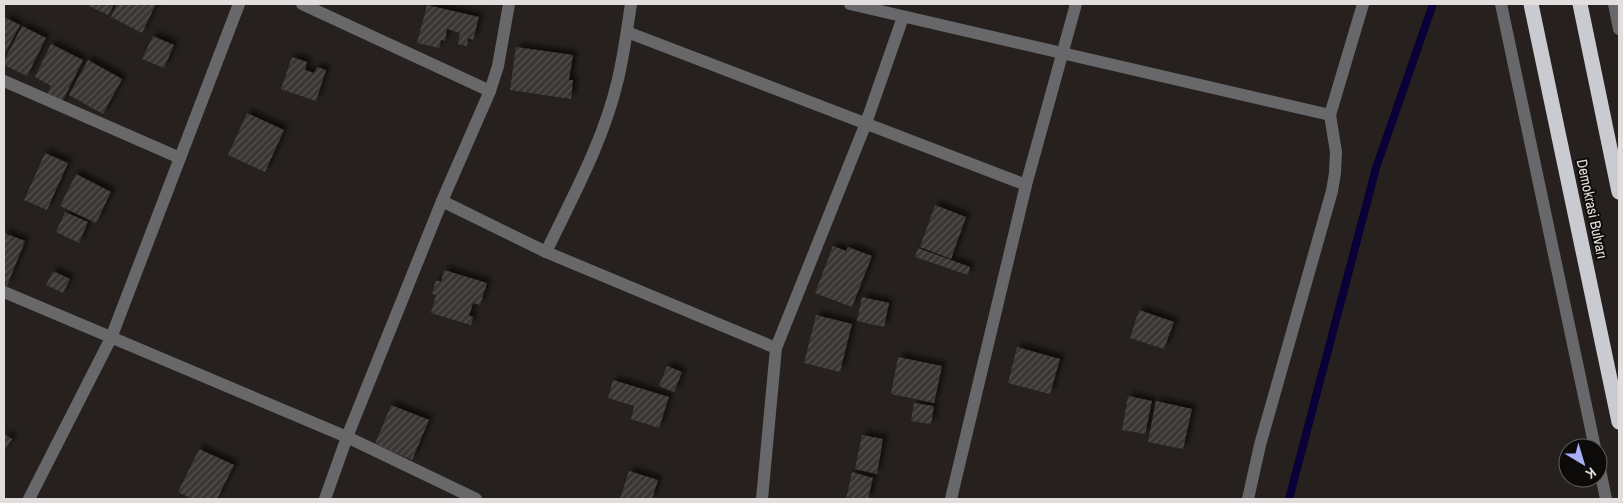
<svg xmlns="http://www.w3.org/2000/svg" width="1623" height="503" viewBox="0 0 1623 503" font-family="'Archivo Narrow',sans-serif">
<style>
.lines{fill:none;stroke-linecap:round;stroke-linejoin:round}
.stream{stroke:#0a0038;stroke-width:8}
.building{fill:url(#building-hatch);filter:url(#shadow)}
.minor{stroke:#68686b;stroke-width:12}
.highway{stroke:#cacbd1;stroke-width:15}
.labels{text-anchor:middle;stroke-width:4;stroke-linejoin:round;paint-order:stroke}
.street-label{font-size:15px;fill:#e2dedd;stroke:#0d0b0a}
</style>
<defs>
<pattern id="building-hatch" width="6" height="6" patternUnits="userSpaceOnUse" patternTransform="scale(1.25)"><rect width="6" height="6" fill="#3b3634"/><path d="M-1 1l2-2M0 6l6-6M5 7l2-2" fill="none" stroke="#575351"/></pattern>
<filter id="shadow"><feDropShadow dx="4.5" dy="-4.5" stdDeviation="2.5" flood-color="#0009"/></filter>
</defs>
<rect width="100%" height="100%" fill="#26211f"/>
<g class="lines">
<!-- stream -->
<path class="stream" d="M 1289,499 L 1376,168 L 1433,4"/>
</g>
<!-- building -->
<g class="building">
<path d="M 85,4 L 114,4 L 108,15 Z"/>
<path d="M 117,4 L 156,4 L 142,33 L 111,17 Z"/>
<path d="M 427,5 L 479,17 L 473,40 L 468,38 L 467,46 L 458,44 L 460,33 L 447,29 L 445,41 L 441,40 L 439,48 L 417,43 Z"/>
<path d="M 4,17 L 20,25 L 4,55 Z"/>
<path d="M 22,26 L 46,38 L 27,76 L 4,65 L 4,61 Z"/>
<path d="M 153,36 L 174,45 L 164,68 L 142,59 Z"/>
<path d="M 51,44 L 83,60 L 61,104 L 46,96 L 51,86 L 35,77 Z"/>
<path d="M 516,47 L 573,55 L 569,80 L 573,80 L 571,99 L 510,90 Z"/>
<path d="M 292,57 L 307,62 L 305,70 L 314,73 L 317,67 L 326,70 L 316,101 L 281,89 Z"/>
<path d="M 88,60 L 122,79 L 103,114 L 69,95 Z"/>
<path d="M 247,113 L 284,130 L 265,172 L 228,155 Z"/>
<path d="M 45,153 L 68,163 L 47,210 L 24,200 Z"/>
<path d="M 76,174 L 111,192 L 96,223 L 60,206 Z"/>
<path d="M 935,205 L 966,217 L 951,259 L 920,247 Z"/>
<path d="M 65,212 L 88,222 L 79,243 L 56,232 Z"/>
<path d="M 4,233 L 25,241 L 7,286 L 4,285 Z"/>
<path d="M 833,246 L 846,251 L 848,247 L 872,256 L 852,307 L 815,293 Z"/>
<path d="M 918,248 L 970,267 L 968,275 L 915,257 Z"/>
<path d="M 444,270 L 487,283 L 480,305 L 473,303 L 469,316 L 473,317 L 471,325 L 431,313 L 436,295 L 432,294 L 436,280 L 441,282 Z"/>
<path d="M 53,271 L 70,279 L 63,293 L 46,285 Z"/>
<path d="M 862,297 L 889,303 L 884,327 L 857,321 Z"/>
<path d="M 1139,310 L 1174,322 L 1164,349 L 1130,338 Z"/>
<path d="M 816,315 L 852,324 L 840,372 L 804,363 Z"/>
<path d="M 1017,347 L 1060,359 L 1050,394 L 1008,383 Z"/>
<path d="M 898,357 L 942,366 L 934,403 L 891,394 Z"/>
<path d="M 667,366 L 682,372 L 674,392 L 659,386 Z"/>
<path d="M 613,380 L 669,397 L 659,428 L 631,419 L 634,406 L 608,398 Z"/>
<path d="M 1128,396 L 1152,401 L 1145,434 L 1122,430 Z"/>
<path d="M 1156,401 L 1192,409 L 1183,449 L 1148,442 Z"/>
<path d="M 914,403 L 934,406 L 931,424 L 911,421 Z"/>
<path d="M 391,405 L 429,420 L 412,460 L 375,444 Z"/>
<path d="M 4,434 L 12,439 L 4,451 Z"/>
<path d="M 862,435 L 883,439 L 877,474 L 855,469 Z"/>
<path d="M 199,449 L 234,465 L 217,499 L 192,499 L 178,492 Z"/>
<path d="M 629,471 L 658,480 L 652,499 L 620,499 Z"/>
<path d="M 852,472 L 873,478 L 868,499 L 846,499 Z"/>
</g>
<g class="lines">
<!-- minor -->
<g class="minor">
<path d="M 302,4 L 490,91"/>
<path d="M 850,4 L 1330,115"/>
<path d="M 1501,4 L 1595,448"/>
<path d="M 1614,4 L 1619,29"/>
<path d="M 627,32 L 1026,185"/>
<path d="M 4,81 L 180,158"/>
<path d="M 442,201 L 546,252 L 776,348"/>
<path d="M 546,252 C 573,196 604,140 618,79 C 624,54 627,29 631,4"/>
<path d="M 4,292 L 347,437 L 476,499"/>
<path d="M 1598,460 L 1606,499"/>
<path d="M 29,499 L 111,338 L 239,4"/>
<path d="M 325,499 L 347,437 L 442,201 L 490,91 L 498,66 L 509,4"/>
<path d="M 762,499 L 776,348 L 866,123 L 903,17"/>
<path d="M 951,499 L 1026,185 L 1076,4"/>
<path d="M 1248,499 L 1260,445 L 1332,191 L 1335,173 L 1336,152 L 1330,115 L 1363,4"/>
</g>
<!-- highway -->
<g class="highway">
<path d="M 1531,4 L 1619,422"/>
<path d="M 1580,4 L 1619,192"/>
</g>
</g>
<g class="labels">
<!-- street labels -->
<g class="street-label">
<text transform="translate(1592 209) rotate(78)" y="5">Demokrasi Bulvarı</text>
</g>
</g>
<!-- border -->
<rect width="1623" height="503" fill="none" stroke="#e2dedd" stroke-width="10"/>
<!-- north arrow -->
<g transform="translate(1583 463) rotate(142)"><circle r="24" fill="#0d0b0a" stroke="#625f5e"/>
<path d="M0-4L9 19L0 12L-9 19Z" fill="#a8b0fc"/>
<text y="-8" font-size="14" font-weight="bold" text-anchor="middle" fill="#e2dedd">K</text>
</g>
</svg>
